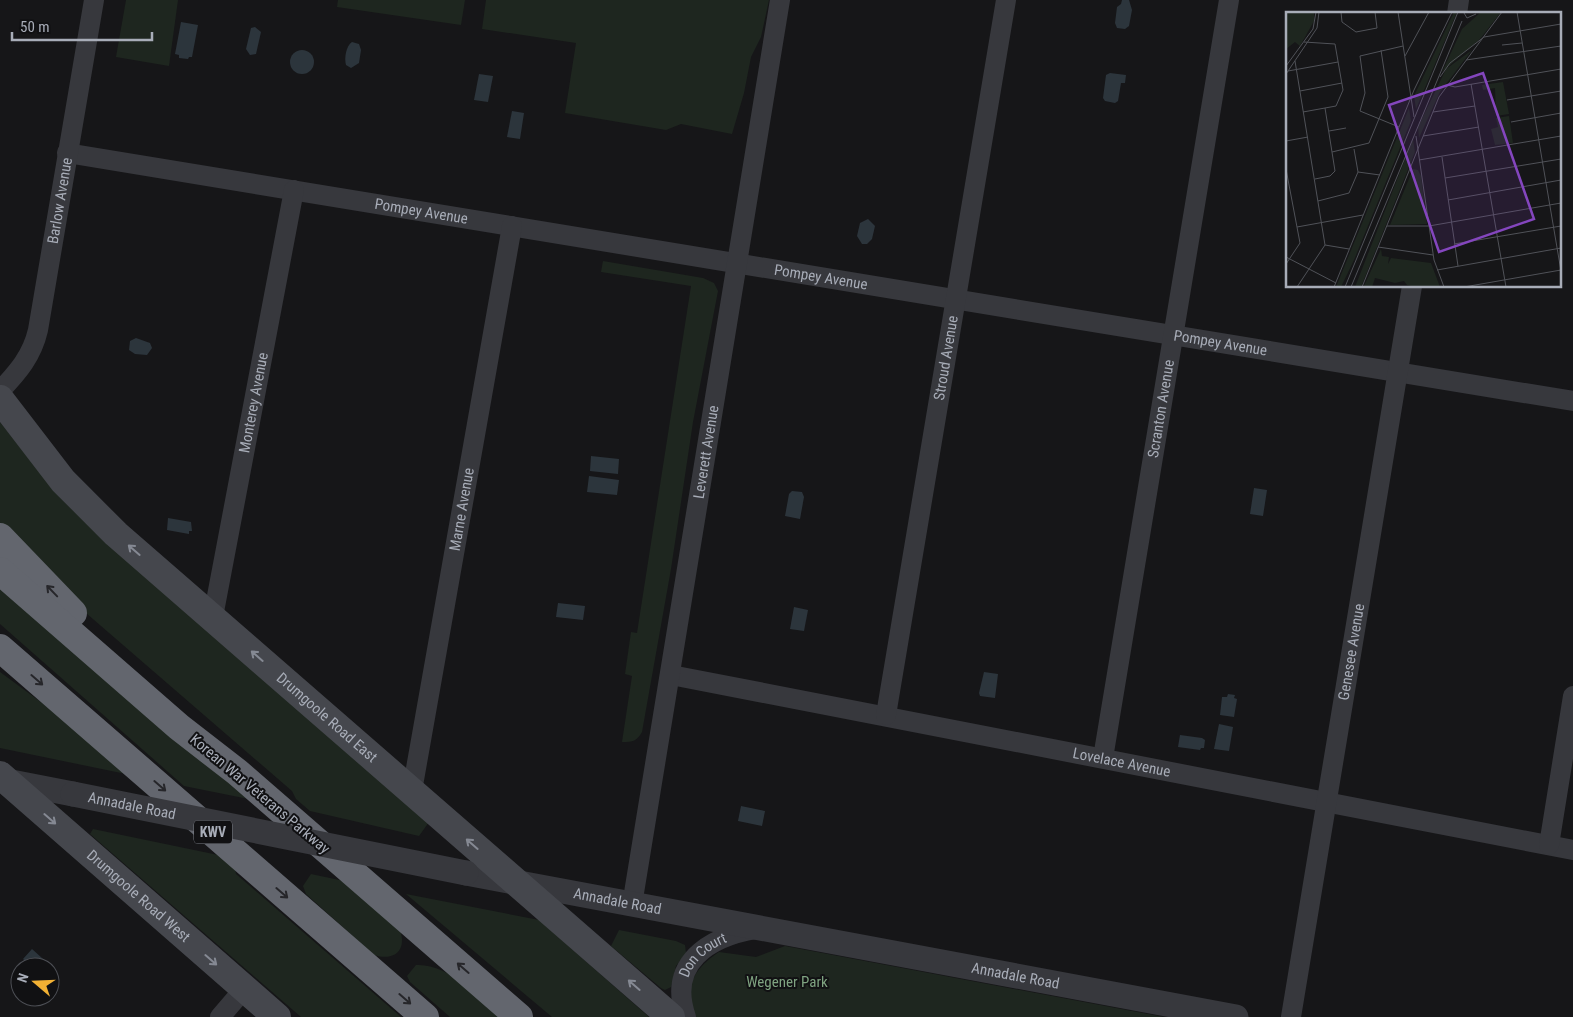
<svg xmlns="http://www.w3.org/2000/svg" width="1573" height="1017" viewBox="0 0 1573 1017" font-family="'Roboto Condensed',sans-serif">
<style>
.green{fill:#1e261f}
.water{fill:#2c353c}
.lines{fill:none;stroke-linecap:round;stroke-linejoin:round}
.minor{stroke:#37383d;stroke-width:20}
.tertiary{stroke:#37383d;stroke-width:25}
.secondary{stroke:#45474d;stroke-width:28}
.motorway{stroke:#63666e;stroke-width:28}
.tertiary-bridge{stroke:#37383d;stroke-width:25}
.oneway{stroke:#858993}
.oneway2{stroke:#26262a}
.labels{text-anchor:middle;stroke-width:4;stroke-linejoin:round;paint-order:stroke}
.shield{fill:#111113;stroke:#7b7e86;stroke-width:1}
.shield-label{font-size:14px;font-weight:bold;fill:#a8adb8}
.street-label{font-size:15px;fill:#a8adb8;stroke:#111113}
.park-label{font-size:15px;fill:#7fa381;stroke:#111113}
.inset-road{fill:none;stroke:#505258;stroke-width:1}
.view{fill:#8446be;fill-opacity:0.15;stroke:#8446be;stroke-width:2.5}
.inset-edge{fill:none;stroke:#a8adb8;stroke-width:2.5}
</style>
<rect width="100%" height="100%" fill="#161618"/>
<!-- green -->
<g class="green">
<path d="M 126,0 L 178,0 L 169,66 L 116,57 Z"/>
<path d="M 338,0 L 465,0 L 461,25 L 337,7 Z"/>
<path d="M 486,0 L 769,0 L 761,37 L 751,57 L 744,93 L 732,134 L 681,124 L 666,130 L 565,113 L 576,43 L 482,29 Z"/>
<path d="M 603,261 L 703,278 L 714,283 L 718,291 L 693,422 L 671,569 L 642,732 C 637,741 633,742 622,742 L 632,676 L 625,674 L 631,632 L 637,633 L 691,286 L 601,272 Z"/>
<path d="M 0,422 L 46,480 L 429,822 L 419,836 L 310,811 L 296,799 L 292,791 L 86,613 L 0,525 Z"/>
<path d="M 0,578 L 259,801 L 184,786 L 0,624 Z"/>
<path d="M 0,672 L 72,725 L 126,774 L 0,748 Z"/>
<path d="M 93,829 L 223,856 L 235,868 L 236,874 L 401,1017 L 301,1017 L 90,834 Z"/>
<path d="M 311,874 L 344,881 L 399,928 C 408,948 396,962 374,955 L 306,894 L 303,886 Z"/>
<path d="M 406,894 L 539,920 L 649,1017 L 552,1017 Z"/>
<path d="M 619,930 L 676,941 L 685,945 L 686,953 L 676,966 L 671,987 L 665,990 L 661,988 L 611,946 Z"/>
<path d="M 785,946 L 1164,1017 L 696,1017 C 682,987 694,969 719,952 L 756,957 Z"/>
<path d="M 416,965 C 448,963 480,998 504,1017 L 450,1017 L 410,982 L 407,976 Z"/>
</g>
<!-- water -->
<g class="water">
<path d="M 1122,0 L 1129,0 L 1132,10 L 1129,26 L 1125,29 L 1117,28 L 1115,23 L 1117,7 L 1121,4 Z"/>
<path d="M 181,22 L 198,25 L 192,57 L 189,57 L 188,59 L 179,58 L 179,55 L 175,54 Z"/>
<path d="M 255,27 L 261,32 L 256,54 L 250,55 L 246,49 L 251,28 Z"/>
<path d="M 352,42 L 359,44 L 361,50 L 359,63 L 351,68 L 346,65 C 344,58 346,46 352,42 Z"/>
<circle cx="302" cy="62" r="12"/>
<path d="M 1110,73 L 1126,75 L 1125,83 L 1121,83 L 1118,101 L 1115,103 L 1105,101 L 1103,98 L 1106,75 Z"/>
<path d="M 479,74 L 493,76 L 488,102 L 474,100 Z"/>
<path d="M 512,111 L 524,113 L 520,139 L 507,137 Z"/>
<path d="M 868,219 L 875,226 L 872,239 L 867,244 L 862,244 L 857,236 L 860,223 Z"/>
<path d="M 136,338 L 150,343 L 152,348 L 147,355 L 135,354 L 129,350 L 130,341 Z"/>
<path d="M 591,456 L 619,459 L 618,474 L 590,471 Z"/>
<path d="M 589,476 L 619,480 L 617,495 L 587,492 Z"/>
<path d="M 1254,488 L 1267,490 L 1263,516 L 1250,514 Z"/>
<path d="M 792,491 L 802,492 L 804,497 L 800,519 L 785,516 L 789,494 Z"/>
<path d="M 168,518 L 191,522 L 192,531 L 189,531 L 189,534 L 167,530 Z"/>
<path d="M 558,603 L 585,606 L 583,620 L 556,617 Z"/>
<path d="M 794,607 L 808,610 L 804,631 L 790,629 Z"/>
<path d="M 984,672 L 998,674 L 995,698 L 980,696 L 979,693 Z"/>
<path d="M 1228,694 L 1235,695 L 1234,698 L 1237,699 L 1234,717 L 1220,715 L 1222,697 L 1227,697 Z"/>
<path d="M 1219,724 L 1233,727 L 1229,751 L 1214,749 Z"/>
<path d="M 1180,735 L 1202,738 L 1205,740 L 1204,748 L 1201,748 L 1200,750 L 1178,747 Z"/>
<path d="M 741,806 L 765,811 L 762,826 L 738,821 Z"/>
<path d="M 32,949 L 52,967 L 50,969 L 50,967 L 32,967 L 23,959 Z"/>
</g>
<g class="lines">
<!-- minor -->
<g class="minor">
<path d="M 1457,14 L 1459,0"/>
<path id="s1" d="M 67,153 L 1573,401"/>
<path id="s2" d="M 0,391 C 18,372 32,356 38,330 L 94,0"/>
<path id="s3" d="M 213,617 L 294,190"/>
<path id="s4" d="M 671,675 L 1573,850"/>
<path id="s5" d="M 886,715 L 1006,0"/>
<path id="s6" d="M 1103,758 L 1229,0"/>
<path id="s7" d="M 412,791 L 512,226"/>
<path d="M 1549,845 L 1573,696"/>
<path id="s8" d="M 632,905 L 780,0"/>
<path d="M 220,1017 L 244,989"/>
<path id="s9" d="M 686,1017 C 667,963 709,937 756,929"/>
<path id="s10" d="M 1291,1017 L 1412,286"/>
</g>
<!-- tertiary -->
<g class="tertiary">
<path d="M 1,780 L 73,794"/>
<path id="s11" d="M 466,873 L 1236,1017"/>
</g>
<!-- secondary -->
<g class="secondary">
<path id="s12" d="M 0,399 L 63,481 L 116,534 L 671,1017"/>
<path id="s13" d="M 0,775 L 277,1017"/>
</g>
<!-- motorway -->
<g class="motorway">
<path d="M 0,537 L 73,613"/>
<path d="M 0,571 L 179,727 L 237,772 L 519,1017"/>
<path d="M 0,648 L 425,1017"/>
</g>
<!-- tertiary-bridge -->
<path class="tertiary-bridge" id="s14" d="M 73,794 L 466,873"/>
</g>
<!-- one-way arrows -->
<defs><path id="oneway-shaft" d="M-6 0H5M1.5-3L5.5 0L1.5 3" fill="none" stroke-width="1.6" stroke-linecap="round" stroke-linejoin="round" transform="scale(1.25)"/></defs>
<g class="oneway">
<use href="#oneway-shaft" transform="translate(134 550) rotate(-139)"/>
<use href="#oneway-shaft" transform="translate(257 656) rotate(-139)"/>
<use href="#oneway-shaft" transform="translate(50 819) rotate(41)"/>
<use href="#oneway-shaft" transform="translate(472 844) rotate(-139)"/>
<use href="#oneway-shaft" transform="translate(211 960) rotate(41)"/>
<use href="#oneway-shaft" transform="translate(634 985) rotate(-139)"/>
</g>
<g class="oneway2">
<use href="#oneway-shaft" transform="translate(52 591) rotate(-134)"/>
<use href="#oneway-shaft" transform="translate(37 680) rotate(41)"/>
<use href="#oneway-shaft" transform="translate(160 786) rotate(41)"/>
<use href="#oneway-shaft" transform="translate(282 893) rotate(41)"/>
<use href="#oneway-shaft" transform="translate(463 968) rotate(-139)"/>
<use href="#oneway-shaft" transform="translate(405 999) rotate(41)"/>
</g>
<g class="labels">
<!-- shield labels -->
<rect class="shield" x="194" y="820.5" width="38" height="23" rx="4"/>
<g class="shield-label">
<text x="213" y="837">KWV</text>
</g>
<!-- street labels -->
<g class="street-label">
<text dy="5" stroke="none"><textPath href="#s2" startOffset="204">Barlow Avenue</textPath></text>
<text dy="5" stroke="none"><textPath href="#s1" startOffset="359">Pompey Avenue</textPath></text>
<text dy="5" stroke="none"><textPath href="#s1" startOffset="764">Pompey Avenue</textPath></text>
<text dy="5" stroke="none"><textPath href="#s1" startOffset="1169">Pompey Avenue</textPath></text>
<text dy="5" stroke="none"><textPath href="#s5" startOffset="362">Stroud Avenue</textPath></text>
<text dy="5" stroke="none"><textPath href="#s3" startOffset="218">Monterey Avenue</textPath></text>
<text dy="5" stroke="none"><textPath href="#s6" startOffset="354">Scranton Avenue</textPath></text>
<text dy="5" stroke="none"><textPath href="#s8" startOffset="459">Leverett Avenue</textPath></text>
<text dy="5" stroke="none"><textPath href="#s7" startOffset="286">Marne Avenue</textPath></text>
<text dy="5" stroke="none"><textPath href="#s10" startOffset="370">Genesee Avenue</textPath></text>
<text dy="5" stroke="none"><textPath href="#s12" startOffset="458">Drumgoole Road East</textPath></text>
<text dy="5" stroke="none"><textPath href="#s4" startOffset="459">Lovelace Avenue</textPath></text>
<text transform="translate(260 794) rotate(40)" y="5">Korean War Veterans Parkway</text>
<text dy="5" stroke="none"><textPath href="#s14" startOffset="60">Annadale Road</textPath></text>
<text dy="5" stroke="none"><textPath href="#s13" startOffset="184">Drumgoole Road West</textPath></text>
<text dy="5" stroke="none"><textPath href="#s11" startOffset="154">Annadale Road</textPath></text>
<text dy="5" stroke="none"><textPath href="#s9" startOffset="71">Don Court</textPath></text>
<text dy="5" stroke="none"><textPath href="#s11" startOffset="559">Annadale Road</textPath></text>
</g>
<!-- park labels -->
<g class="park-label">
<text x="787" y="987">Wegener Park</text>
</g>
</g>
<!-- overview -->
<g transform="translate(1286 12)">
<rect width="275" height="275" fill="#161618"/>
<path d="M 0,0 L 28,0 L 28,9 L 14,34 L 9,30 L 0,37 ZM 168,0 L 171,0 L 130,97 L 128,84 ZM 195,0 L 215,0 L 194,27 L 156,60 L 176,17 ZM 186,38 L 154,80 L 133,126 L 132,115 L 160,57 ZM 217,70 L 223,102 L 210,104 L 209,76 L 197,78 L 196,73 ZM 123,96 L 125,109 L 68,248 L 55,275 L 50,275 ZM 223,104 L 227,131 L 209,133 L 205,117 L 212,115 L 210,106 ZM 127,127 L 129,140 L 75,275 L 69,275 ZM 127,157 L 132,158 L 135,164 L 141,212 L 104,213 ZM 95,237 L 96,244 L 103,245 L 102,252 L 105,246 L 145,251 L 154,275 L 129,275 L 121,273 L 118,269 L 109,271 L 89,266 L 86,275 L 78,274 Z" fill="#1e261f"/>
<path class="inset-road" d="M 55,0 L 56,10 L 70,20 L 91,16 L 89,0M 112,0 L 128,105M 231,0 L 275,259M 178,1 L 181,6 L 190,2M 198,25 L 275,12M 216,33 L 236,31M 119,44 L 143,0M 180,48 L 275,34M 9,49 L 39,233 L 11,275M 0,54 L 27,17 L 30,0M 2,59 L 52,50M 0,62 L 31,16 L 33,0M 154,65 L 164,51 L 198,25M 185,72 L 220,275M 161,73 L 169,75 L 275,57M 14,79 L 56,71M 221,88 L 275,79M 17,100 L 50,94 L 57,78 L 49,32 L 18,30M 147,100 L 189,94M 225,110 L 275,101M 113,115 L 74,99 L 79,81 L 74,44 L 117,34M 43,119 L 60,116M 130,124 L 148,248 L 158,275M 137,124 L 193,115M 0,129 L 22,125M 46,140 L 83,131 L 102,85 L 95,38M 156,145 L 172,254M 133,148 L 275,124M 0,157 L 14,231 L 0,252M 72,160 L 94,163M 159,166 L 275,147M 29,167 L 44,164 L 49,159 L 39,96M 162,188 L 275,168M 32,189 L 63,181 L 72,160 L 68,137M 101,214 L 143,214 L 275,191M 11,215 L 77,203M 168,232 L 275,214M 39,233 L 63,237M 92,235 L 147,243M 0,245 L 50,271M 151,258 L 275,236M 48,275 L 128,78 L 166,0M 59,275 L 172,0M 65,275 L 176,9M 76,275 L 153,85 L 216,0M 178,275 L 275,258"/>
<path class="view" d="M 197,61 L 248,207 L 153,240 L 103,93 Z"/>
<rect width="275" height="275" class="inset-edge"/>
</g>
<!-- north arrow -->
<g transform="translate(35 982) rotate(289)"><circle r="24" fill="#111113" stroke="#4d4f55"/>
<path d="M0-4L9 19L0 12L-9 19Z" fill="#f2b134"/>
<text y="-8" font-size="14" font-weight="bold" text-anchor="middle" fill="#a8adb8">N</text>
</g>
<!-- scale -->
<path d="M12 32v8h140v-8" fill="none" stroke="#a8adb8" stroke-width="2.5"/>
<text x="20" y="32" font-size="15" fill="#a8adb8" stroke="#111113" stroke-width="4" paint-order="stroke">50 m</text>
</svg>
